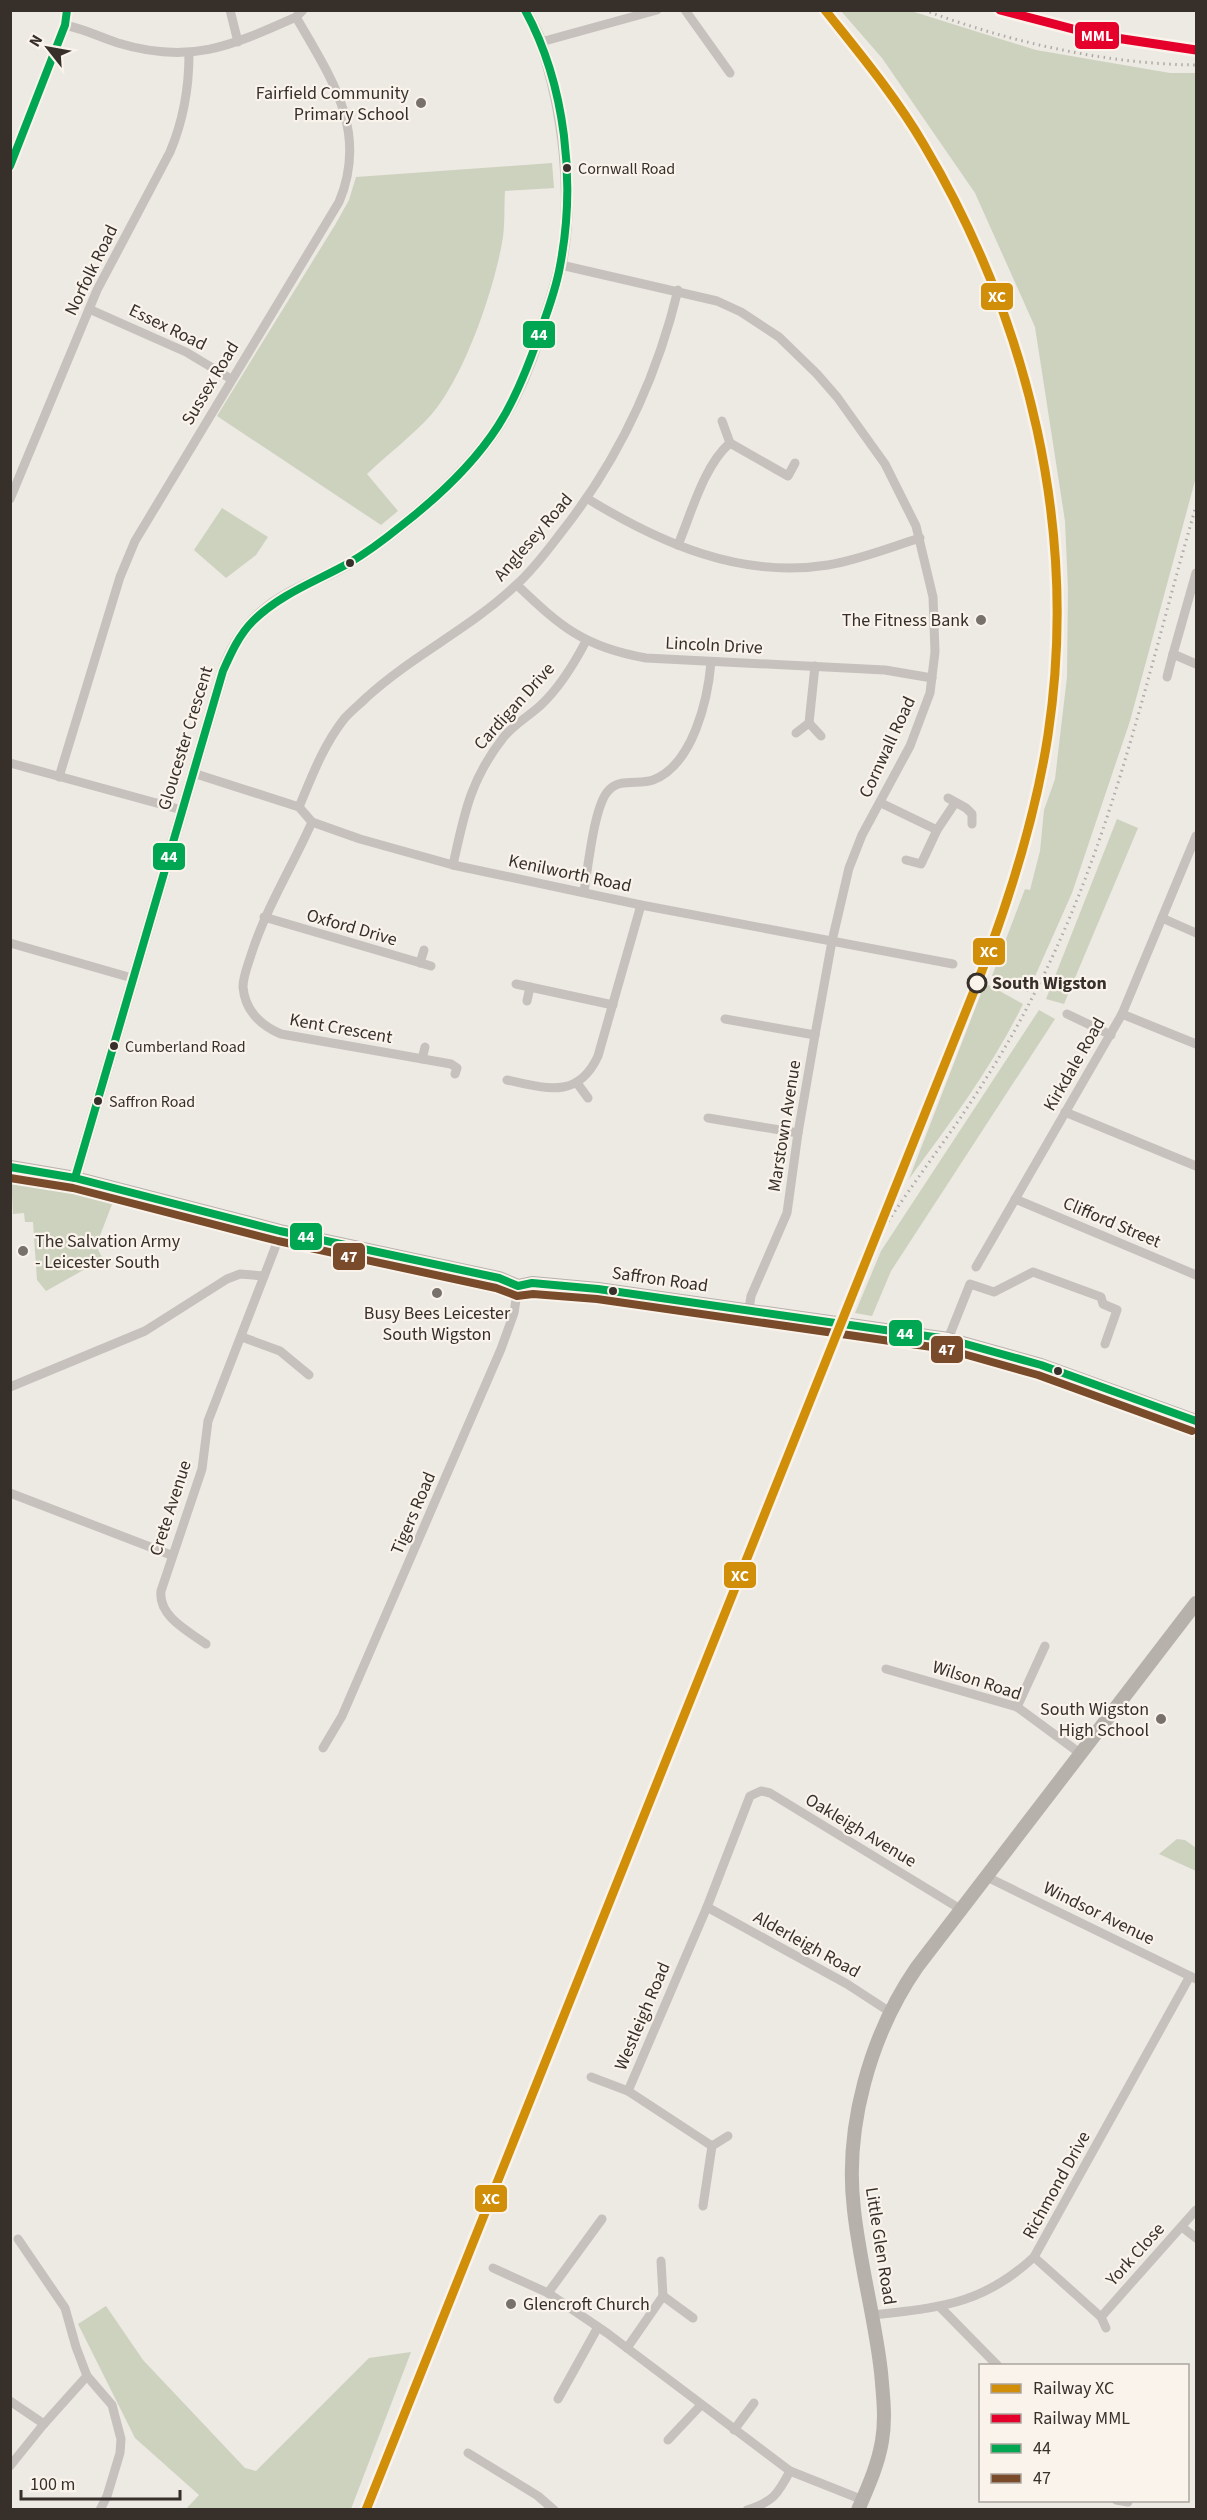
<svg xmlns="http://www.w3.org/2000/svg" width="1207" height="2520" viewBox="0 0 1207 2520" font-family="'Source Sans 3',sans-serif">
<style>
.green{fill:#cdd2be}
.lines{fill:none;stroke-linecap:round;stroke-linejoin:round}
.minor{stroke:#c6c1bc;stroke-width:9}
.tertiary{stroke:#c6c1bc;stroke-width:12}
.secondary{stroke:#b7b1ac;stroke-width:14}
.rail{stroke:#aeaaa6;stroke-width:3;stroke-dasharray:1.5 4.5;stroke-linecap:butt}
.bus-1-casing{stroke:#f9f3eb;stroke-width:12}
.bus-2-casing{stroke:#f9f3eb;stroke-width:12}
.bus-1{stroke:#00a651;stroke-width:8}
.bus-2{stroke:#7a4b2a;stroke-width:8}
.rail-1-casing{stroke:#f9f3eb;stroke-width:14}
.rail-2-casing{stroke:#f9f3eb;stroke-width:14}
.rail-1{stroke:#d18e08;stroke-width:9}
.rail-2{stroke:#e4002b;stroke-width:9}
.poi-dot{fill:#77706b;stroke:#f9f3eb;stroke-width:2}
.bus-dot{fill:#372f2a;stroke:#f9f3eb;stroke-width:2}
.stop-dot{fill:#f9f3eb;stroke:#372f2a;stroke-width:3}
.labels{text-anchor:middle;stroke-width:4.5;stroke-linejoin:round;paint-order:stroke}
.bus-label{font-size:16px;fill:#372f2a;stroke:#f9f3eb;text-anchor:start}
.poi-label{font-size:18px;fill:#372f2a;stroke:#f9f3eb;text-anchor:end}
.street-label{font-size:18px;fill:#372f2a;stroke:#f9f3eb}
.stop-label{font-size:18px;font-weight:bold;fill:#372f2a;stroke:#f9f3eb;text-anchor:start}
.line-badge{stroke:#f9f3eb;stroke-width:2}
.badge-label{font-size:16px;text-anchor:middle;font-weight:bold;fill:#fff}
</style>
<rect width="100%" height="100%" fill="#ede9e3"/>
<!-- green -->
<g class="green">
<path d="M 841,11 L 911,11 L 1036,50 L 1170,73 L 1196,73 L 1196,477 L 1130,721 L 1072,893 L 1028,992 L 992,976 L 1025,889 L 1030,890 L 1040,851 L 1044,810 L 1055,779 L 1067,677 L 1068,589 L 1065,521 L 1035,327 L 975,193 L 882,58 Z"/>
<path d="M 552,163 L 554,188 L 505,191 C 504,206 505,222 503,237 C 495,287 465,376 431,415 C 412,436 388,454 367,474 L 398,511 L 381,525 L 217,416 L 335,225 L 349,200 L 356,177 Z"/>
<path d="M 222,508 L 268,537 L 256,555 L 226,578 L 194,550 Z"/>
<path d="M 1117,819 L 1138,828 L 1064,1004 L 1046,999 Z"/>
<path d="M 985,983 L 1023,1004 C 993,1066 950,1123 909,1179 Z"/>
<path d="M 1039,1010 L 1055,1019 L 891,1271 L 872,1316 L 855,1313 L 881,1251 Z"/>
<path d="M 11,1175 L 114,1199 L 96,1246 L 103,1259 L 46,1291 L 37,1280 L 33,1222 L 25,1222 L 24,1213 L 13,1214 Z"/>
<path d="M 1177,1839 L 1185,1840 L 1196,1848 L 1196,1871 L 1159,1854 Z"/>
<path d="M 106,2306 L 143,2360 L 245,2468 L 256,2471 L 369,2358 L 411,2352 L 351,2509 L 186,2509 L 199,2495 L 135,2438 L 78,2324 Z"/>
</g>
<g class="lines">
<!-- minor -->
<g class="minor">
<path d="M 230,10 L 238,42"/>
<path d="M 685,10 L 730,73"/>
<path d="M 65,25 C 84,29 100,37 118,43 C 190,65 231,46 296,17 L 303,10"/>
<path d="M 541,42 L 657,10"/>
<path d="M 10,167 L 65,25 L 67,10"/>
<path d="M 561,265 L 717,301 L 741,312 L 779,337 L 817,374 L 837,397 L 885,464 L 916,526 L 933,597 L 935,652 L 930,693 L 910,746 L 862,835 L 849,868 L 832,941 L 815,1035 L 798,1133 L 787,1213 L 751,1296 L 749,1309"/>
<path d="M 89,309 L 186,352 L 231,379"/>
<path d="M 722,421 L 730,443"/>
<path d="M 10,499 L 97,290 L 170,152 C 184,119 189,89 189,54"/>
<path d="M 588,499 C 660,543 741,579 828,565 C 859,560 891,547 920,538"/>
<path d="M 678,545 C 691,514 704,465 730,443 L 788,476 L 795,463"/>
<path d="M 1196,573 L 1173,654 L 1196,664"/>
<path d="M 517,585 C 561,627 584,647 646,658 L 885,670 L 932,678"/>
<path d="M 1167,677 L 1173,654"/>
<path d="M 809,723 L 821,736"/>
<path d="M 796,733 L 809,723 L 815,666"/>
<path d="M 10,763 L 182,810"/>
<path d="M 193,773 L 299,807 L 312,822 L 360,839 L 453,865 L 641,905 L 953,964"/>
<path d="M 59,777 L 120,577 L 135,541 L 339,202 C 369,131 331,78 296,17"/>
<path d="M 948,798 L 966,808 L 972,814 L 972,824"/>
<path d="M 881,803 L 937,830 L 955,803"/>
<path d="M 299,807 C 312,776 323,746 344,719 C 351,711 360,704 367,697 C 413,655 471,628 516,585 C 533,570 547,551 560,534 C 618,461 656,381 678,290"/>
<path d="M 312,822 C 292,867 266,908 251,955 C 248,965 243,976 243,987 C 245,1010 260,1025 281,1034 L 451,1064 L 457,1068 L 455,1074"/>
<path d="M 906,860 L 921,864 L 937,830"/>
<path d="M 453,865 C 464,815 470,780 503,738 C 513,725 529,716 541,705 C 560,687 574,664 586,641"/>
<path d="M 584,891 C 588,869 594,804 609,790 C 620,778 639,785 653,780 C 693,765 708,699 711,662"/>
<path d="M 264,917 L 431,966"/>
<path d="M 1162,918 L 1196,933"/>
<path d="M 10,943 L 132,978"/>
<path d="M 420,963 L 424,950"/>
<path d="M 516,984 L 613,1005"/>
<path d="M 527,1001 L 530,987"/>
<path d="M 1067,1014 L 1111,1035"/>
<path d="M 1122,1014 L 1196,1044"/>
<path d="M 725,1019 L 815,1035"/>
<path d="M 422,1059 L 425,1047"/>
<path d="M 507,1080 C 545,1088 578,1100 598,1056 L 641,905"/>
<path d="M 577,1083 L 588,1098"/>
<path d="M 1065,1112 L 1196,1166"/>
<path d="M 708,1118 L 798,1133"/>
<path d="M 1015,1199 L 1196,1275"/>
<path d="M 976,1267 L 1122,1014 L 1196,836"/>
<path d="M 242,1337 L 280,1351 L 309,1375"/>
<path d="M 948,1339 L 970,1284 L 994,1292 L 1033,1272 L 1101,1297 L 1103,1304 L 1117,1310 L 1105,1344"/>
<path d="M 10,1387 L 145,1331 L 227,1279 L 240,1274 L 264,1276"/>
<path d="M 10,1493 L 171,1555"/>
<path d="M 206,1644 C 188,1631 158,1616 161,1591 L 202,1469 L 208,1421 L 275,1248 L 280,1231"/>
<path d="M 886,1669 L 1017,1707 L 1081,1754"/>
<path d="M 1017,1707 L 1045,1646"/>
<path d="M 323,1748 L 342,1716 L 501,1349 L 514,1313 L 518,1286"/>
<path d="M 987,1877 L 1196,1979"/>
<path d="M 707,1907 L 847,1984 L 890,2012"/>
<path d="M 591,2077 L 628,2091"/>
<path d="M 712,2146 L 728,2136"/>
<path d="M 703,2206 L 712,2146 L 628,2091 L 707,1907 L 750,1796 L 761,1791 L 770,1793 L 962,1910"/>
<path d="M 1182,2227 L 1196,2238"/>
<path d="M 18,2239 L 65,2308 L 76,2347 L 87,2376 L 112,2405 L 121,2439 L 120,2453 L 107,2496 L 100,2510"/>
<path d="M 1034,2257 L 1101,2317 L 1106,2328"/>
<path d="M 661,2261 L 663,2296 L 693,2318"/>
<path d="M 493,2268 L 548,2293 L 607,2333 L 790,2471 L 863,2500"/>
<path d="M 548,2293 L 602,2219"/>
<path d="M 940,2307 L 998,2366"/>
<path d="M 874,2315 C 941,2307 982,2305 1034,2257 L 1190,1976"/>
<path d="M 1101,2317 L 1196,2210"/>
<path d="M 627,2348 L 663,2296"/>
<path d="M 558,2399 L 598,2327"/>
<path d="M 10,2401 L 44,2424"/>
<path d="M 734,2430 L 754,2403"/>
<path d="M 668,2440 L 701,2405"/>
<path d="M 468,2453 L 538,2496 L 554,2510"/>
<path d="M 10,2466 L 43,2425 L 87,2376"/>
<path d="M 1116,2500 L 1128,2502"/>
<path d="M 747,2510 C 773,2502 778,2494 790,2471"/>
</g>
<!-- tertiary -->
<path class="tertiary" d="M 75,1178 L 223,671 C 255,586 313,593 375,546 C 412,519 450,487 479,452 C 507,419 526,377 539,336 C 547,313 555,290 560,267 C 575,198 564,109 541,43 C 537,32 531,21 525,10"/>
<!-- secondary -->
<g class="secondary">
<path d="M 10,1167 L 75,1178 L 280,1231 L 499,1278 L 518,1286 L 532,1283 L 598,1289 L 948,1339 L 1041,1365 L 1196,1421"/>
<path d="M 858,2510 C 868,2487 878,2465 882,2441 C 886,2418 883,2395 881,2372 C 875,2318 860,2265 854,2210 C 844,2128 870,2035 917,1967 L 1196,1603"/>
</g>
<!-- rail -->
<g class="rail">
<path d="M 924,10 C 1009,42 1106,64 1196,65"/>
<path d="M 869,1252 C 897,1205 930,1162 961,1117 C 987,1078 1012,1038 1033,996 C 1113,843 1148,670 1196,506"/>
</g>
<!-- bus-1 casing -->
<g class="bus-1-casing">
<g id="bus-1">
<path d="M 10,166 L 65,25 L 67,10"/>
<path d="M 10,1167 L 75,1178 L 280,1231 L 499,1278 L 518,1286 L 532,1283 L 598,1289 L 948,1339 L 1041,1365 L 1196,1421"/>
<path d="M 75,1178 L 223,671 C 231,653 239,635 253,621 C 280,594 317,581 349,563 C 368,552 385,539 401,526 C 437,498 473,465 498,426 C 516,398 528,367 539,335 C 547,313 556,290 560,266 C 576,183 566,85 525,10"/>
</g>
</g>
<!-- bus-2 casing -->
<g class="bus-2-casing">
<path id="bus-2" d="M 10,1178 L 73,1188 L 278,1241 L 496,1288 L 517,1296 L 533,1294 L 597,1299 L 946,1349 L 1038,1375 L 1192,1431"/>
</g>
<!-- bus-1 -->
<use href="#bus-1" class="bus-1"/>
<!-- bus-2 -->
<use href="#bus-2" class="bus-2"/>
<!-- rail-1 casing -->
<g class="rail-1-casing">
<path id="rail-1" d="M 366,2510 L 978,981 C 1009,901 1035,820 1048,735 C 1079,530 1029,322 924,145 C 896,97 860,54 825,10"/>
</g>
<!-- rail-2 casing -->
<g class="rail-2-casing">
<path id="rail-2" d="M 1000,10 L 1096,35 L 1196,50"/>
</g>
<!-- rail-1 -->
<use href="#rail-1" class="rail-1"/>
<!-- rail-2 -->
<use href="#rail-2" class="rail-2"/>
</g>
<!-- markers -->
<g class="poi-dot">
<circle cx="421" cy="103" r="6"/>
<circle cx="981" cy="620" r="6"/>
<circle cx="23" cy="1251" r="6"/>
<circle cx="437" cy="1293" r="6"/>
<circle cx="1161" cy="1719" r="6"/>
<circle cx="511" cy="2304" r="6"/>
</g>
<g class="bus-dot">
<circle cx="567" cy="168" r="5"/>
<circle cx="350" cy="563" r="5"/>
<circle cx="114" cy="1046" r="5"/>
<circle cx="98" cy="1101" r="5"/>
<circle cx="613" cy="1291" r="5"/>
<circle cx="1058" cy="1371" r="5"/>
</g>
<circle class="stop-dot" cx="977" cy="983" r="9"/>
<g class="labels">
<!-- bus labels -->
<g class="bus-label">
<text x="578" y="174">Cornwall Road</text>
<text x="125" y="1052">Cumberland Road</text>
<text x="109" y="1107">Saffron Road</text>
</g>
<!-- poi labels -->
<g class="poi-label">
<text x="409" y="99">Fairfield Community<tspan x="409" dy="21">Primary School</tspan></text>
<text x="969" y="626">The Fitness Bank</text>
<text x="35" y="1247" text-anchor="start">The Salvation Army<tspan x="35" dy="21">- Leicester South</tspan></text>
<text x="437" y="1319" text-anchor="middle">Busy Bees Leicester<tspan x="437" dy="21">South Wigston</tspan></text>
<text x="1149" y="1715">South Wigston<tspan x="1149" dy="21">High School</tspan></text>
<text x="523" y="2310" text-anchor="start">Glencroft Church</text>
</g>
<!-- street labels -->
<g class="street-label">
<text transform="translate(91 270) rotate(-64)" y="6">Norfolk Road</text>
<text transform="translate(168 327) rotate(26)" y="6">Essex Road</text>
<text transform="translate(210 383) rotate(-59)" y="6">Sussex Road</text>
<text transform="translate(533 537) rotate(-49)" y="6">Anglesey Road</text>
<text transform="translate(714 645) rotate(3)" y="6">Lincoln Drive</text>
<text transform="translate(514 706) rotate(-48)" y="6">Cardigan Drive</text>
<text transform="translate(185 738) rotate(-73)" y="6">Gloucester Crescent</text>
<text transform="translate(887 747) rotate(-65)" y="6">Cornwall Road</text>
<text transform="translate(570 873) rotate(12)" y="6">Kenilworth Road</text>
<text transform="translate(352 927) rotate(16)" y="6">Oxford Drive</text>
<text transform="translate(341 1028) rotate(10)" y="6">Kent Crescent</text>
<text transform="translate(1074 1064) rotate(-60)" y="6">Kirkdale Road</text>
<text transform="translate(784 1126) rotate(-81)" y="6">Marstown Avenue</text>
<text transform="translate(1112 1222) rotate(23)" y="6">Clifford Street</text>
<text transform="translate(660 1279) rotate(8)" y="6">Saffron Road</text>
<text transform="translate(170 1508) rotate(-72)" y="6">Crete Avenue</text>
<text transform="translate(413 1513) rotate(-67)" y="6">Tigers Road</text>
<text transform="translate(977 1680) rotate(18)" y="6">Wilson Road</text>
<text transform="translate(861 1830) rotate(31)" y="6">Oakleigh Avenue</text>
<text transform="translate(1099 1913) rotate(26)" y="6">Windsor Avenue</text>
<text transform="translate(807 1944) rotate(29)" y="6">Alderleigh Road</text>
<text transform="translate(642 2016) rotate(-67)" y="6">Westleigh Road</text>
<text transform="translate(1056 2185) rotate(-61)" y="6">Richmond Drive</text>
<text transform="translate(881 2246) rotate(81)" y="6">Little Glen Road</text>
<text transform="translate(1135 2254) rotate(-48)" y="6">York Close</text>
</g>
<!-- stop labels -->
<g class="stop-label">
<text x="992" y="989">South Wigston</text>
</g>
</g>
<g class="line-badge">
<rect x="1074" y="21" width="46" height="29" rx="6" fill="#e4002b"/>
<rect x="980" y="282" width="34" height="29" rx="6" fill="#d18e08"/>
<rect x="522" y="320" width="34" height="29" rx="6" fill="#00a651"/>
<rect x="152" y="842" width="34" height="29" rx="6" fill="#00a651"/>
<rect x="972" y="937" width="34" height="29" rx="6" fill="#d18e08"/>
<rect x="289" y="1222" width="34" height="29" rx="6" fill="#00a651"/>
<rect x="332" y="1242" width="34" height="29" rx="6" fill="#7a4b2a"/>
<rect x="888" y="1319" width="35" height="28" rx="6" fill="#00a651"/>
<rect x="930" y="1335" width="34" height="29" rx="6" fill="#7a4b2a"/>
<rect x="723" y="1561" width="34" height="28" rx="6" fill="#d18e08"/>
<rect x="474" y="2184" width="34" height="29" rx="6" fill="#d18e08"/>
</g>
<g class="badge-label">
<text x="1097" y="41">MML</text>
<text x="997" y="302">XC</text>
<text x="539" y="340">44</text>
<text x="169" y="862">44</text>
<text x="989" y="957">XC</text>
<text x="306" y="1242">44</text>
<text x="349" y="1262">47</text>
<text x="905" y="1339">44</text>
<text x="947" y="1355">47</text>
<text x="740" y="1581">XC</text>
<text x="491" y="2204">XC</text>
</g>
<!-- border -->
<rect width="1207" height="2520" fill="none" stroke="#372f2a" stroke-width="24"/>
<!-- legend -->
<rect x="979" y="2364" width="210" height="138" fill="#f9f3eb" stroke="#aba59e" stroke-width="1.5"/>
<rect x="991" y="2384" width="30" height="9" fill="#d18e08" stroke="#aba59e" stroke-width="1.5"/>
<text x="1033" y="2394" font-size="18" fill="#372f2a">Railway XC</text>
<rect x="991" y="2414" width="30" height="9" fill="#e4002b" stroke="#aba59e" stroke-width="1.5"/>
<text x="1033" y="2424" font-size="18" fill="#372f2a">Railway MML</text>
<rect x="991" y="2444" width="30" height="9" fill="#00a651" stroke="#aba59e" stroke-width="1.5"/>
<text x="1033" y="2454" font-size="18" fill="#372f2a">44</text>
<rect x="991" y="2474" width="30" height="9" fill="#7a4b2a" stroke="#aba59e" stroke-width="1.5"/>
<text x="1033" y="2484" font-size="18" fill="#372f2a">47</text>
<!-- north arrow -->
<g transform="translate(48 48) rotate(301)" stroke="#f9f3eb" stroke-width="4.5" paint-order="stroke">
<path d="M0-4.5L10 22L0 15L-10 22Z" fill="#372f2a"/>
<text y="-9" font-size="16" font-weight="bold" text-anchor="middle" fill="#372f2a">N</text>
</g>
<!-- scale -->
<path d="M21 2490v9h159v-9" fill="none" stroke="#372f2a" stroke-width="3"/>
<text x="30" y="2490" font-size="18" fill="#372f2a" stroke="#f9f3eb" stroke-width="4.5" paint-order="stroke">100 m</text>
</svg>
